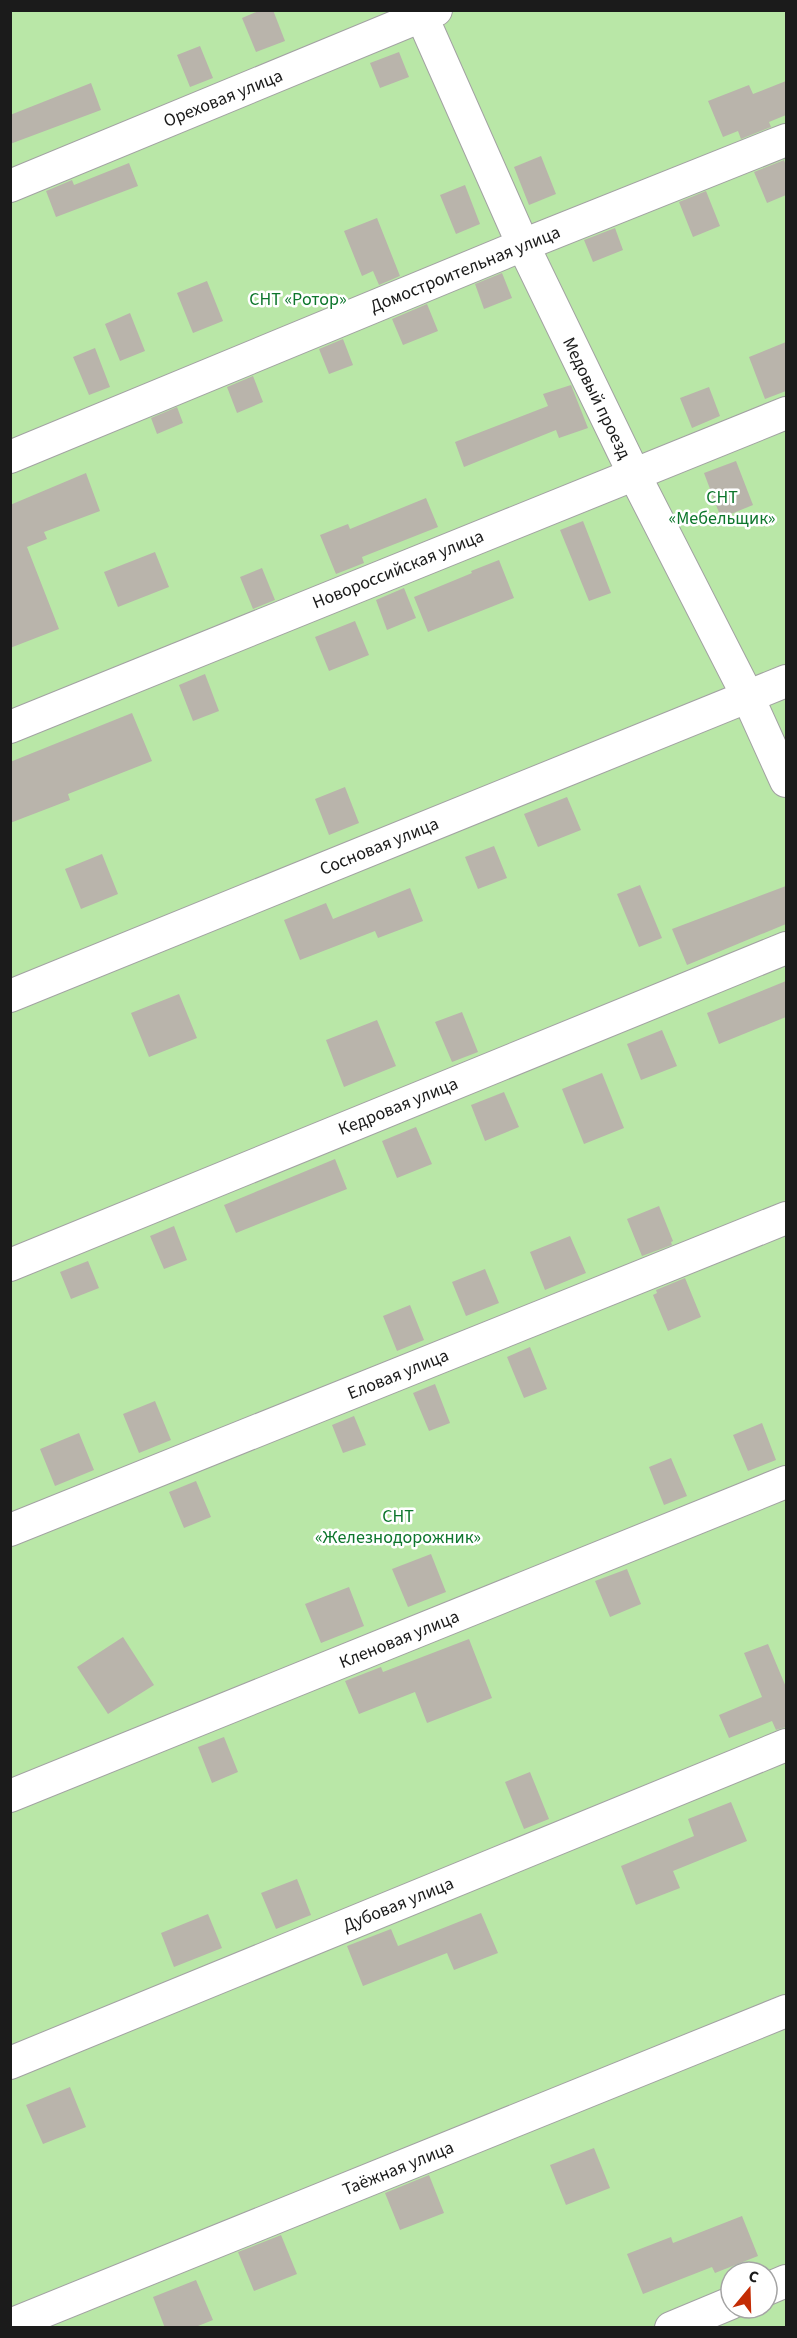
<svg xmlns="http://www.w3.org/2000/svg" width="797" height="2338" viewBox="0 0 797 2338" font-family="'Source Sans 3',sans-serif">
<style>
.grass{fill:#b9e7a7;fill-rule:evenodd}
.building{fill:#b9b4ab}
.lines{fill:none;stroke-linecap:round;stroke-linejoin:round}
.minor-casing{stroke:#a2a2a2;stroke-width:34}
.minor{stroke:#fff;stroke-width:32}
.labels{text-anchor:middle;stroke-width:5;stroke-linejoin:round;paint-order:stroke}
.street-label{font-size:18px;fill:#1b1b1b;stroke:#fff}
.park-label{font-size:18px;fill:#0d762c;stroke:#fff}
</style>
<rect width="100%" height="100%" fill="#edebe1"/>
<!-- grass -->
<path class="grass" d="M 11,11 L 786,11 L 786,2327 L 11,2328 ZM 731,2272 L 767,2272 L 767,2308 L 731,2308 Z"/>
<!-- building -->
<g class="building">
<path d="M 261,10 L 273,10 L 285,41 L 256,52 L 242,18 Z"/>
<path d="M 200,46 L 213,78 L 190,87 L 177,55 Z"/>
<path d="M 399,52 L 409,77 L 380,88 L 370,63 Z"/>
<path d="M 786,81 L 786,115 L 769,122 L 771,127 L 741,139 L 738,131 L 723,137 L 708,101 L 749,85 L 753,94 Z"/>
<path d="M 91,83 L 101,110 L 10,144 L 10,115 Z"/>
<path d="M 541,156 L 556,194 L 529,205 L 514,167 Z"/>
<path d="M 784,160 L 786,166 L 786,195 L 767,203 L 754,172 Z"/>
<path d="M 129,163 L 138,186 L 56,217 L 46,191 L 72,180 L 74,185 Z"/>
<path d="M 465,185 L 480,224 L 456,234 L 440,195 Z"/>
<path d="M 706,191 L 720,226 L 693,237 L 679,202 Z"/>
<path d="M 377,218 L 400,276 L 379,285 L 373,271 L 362,276 L 344,231 Z"/>
<path d="M 615,228 L 623,250 L 593,262 L 584,240 Z"/>
<path d="M 502,273 L 512,298 L 484,309 L 475,284 Z"/>
<path d="M 207,281 L 223,321 L 193,333 L 177,293 Z"/>
<path d="M 427,304 L 438,331 L 403,345 L 392,319 Z"/>
<path d="M 130,313 L 145,351 L 120,361 L 105,324 Z"/>
<path d="M 343,339 L 353,365 L 329,374 L 319,349 Z"/>
<path d="M 786,342 L 786,391 L 765,399 L 749,357 Z"/>
<path d="M 95,348 L 110,387 L 89,395 L 73,357 Z"/>
<path d="M 253,376 L 263,402 L 237,413 L 227,387 Z"/>
<path d="M 571,385 L 588,428 L 559,438 L 556,430 L 464,467 L 455,442 L 548,406 L 543,394 Z"/>
<path d="M 709,387 L 720,416 L 692,428 L 680,398 Z"/>
<path d="M 177,407 L 183,423 L 157,434 L 151,418 Z"/>
<path d="M 736,461 L 753,505 L 721,518 L 704,473 Z"/>
<path d="M 86,473 L 100,511 L 44,532 L 47,539 L 27,547 L 59,629 L 10,648 L 10,505 Z"/>
<path d="M 426,498 L 438,527 L 362,557 L 364,563 L 336,574 L 320,535 L 348,524 L 350,529 Z"/>
<path d="M 583,521 L 611,593 L 589,601 L 560,530 Z"/>
<path d="M 155,552 L 169,587 L 118,607 L 104,572 Z"/>
<path d="M 499,560 L 514,598 L 428,632 L 414,597 L 472,573 L 471,571 Z"/>
<path d="M 262,568 L 275,600 L 253,609 L 240,577 Z"/>
<path d="M 404,588 L 416,618 L 387,630 L 376,600 Z"/>
<path d="M 355,621 L 369,655 L 329,671 L 315,637 Z"/>
<path d="M 205,674 L 219,711 L 193,721 L 179,685 Z"/>
<path d="M 132,713 L 152,761 L 68,794 L 70,800 L 10,823 L 10,762 Z"/>
<path d="M 345,787 L 359,823 L 329,835 L 315,799 Z"/>
<path d="M 567,797 L 581,830 L 538,847 L 524,814 Z"/>
<path d="M 494,846 L 507,878 L 478,889 L 465,857 Z"/>
<path d="M 102,854 L 118,894 L 81,909 L 65,869 Z"/>
<path d="M 640,885 L 662,938 L 639,947 L 617,894 Z"/>
<path d="M 786,886 L 786,924 L 687,965 L 672,929 Z"/>
<path d="M 410,888 L 423,921 L 378,938 L 375,931 L 300,960 L 284,920 L 326,903 L 333,919 Z"/>
<path d="M 786,981 L 786,1017 L 719,1044 L 707,1013 Z"/>
<path d="M 179,994 L 197,1038 L 149,1057 L 131,1013 Z"/>
<path d="M 462,1012 L 478,1052 L 452,1062 L 435,1022 Z"/>
<path d="M 377,1020 L 396,1066 L 344,1087 L 326,1040 Z"/>
<path d="M 662,1030 L 677,1066 L 641,1080 L 627,1044 Z"/>
<path d="M 602,1073 L 624,1128 L 584,1144 L 562,1089 Z"/>
<path d="M 504,1092 L 519,1127 L 485,1141 L 471,1105 Z"/>
<path d="M 416,1127 L 432,1164 L 397,1178 L 382,1141 Z"/>
<path d="M 335,1159 L 347,1189 L 236,1233 L 224,1205 Z"/>
<path d="M 659,1206 L 673,1241 L 671,1242 L 672,1245 L 642,1256 L 627,1219 Z"/>
<path d="M 174,1226 L 187,1260 L 164,1269 L 150,1236 Z"/>
<path d="M 570,1236 L 586,1273 L 545,1290 L 530,1252 Z"/>
<path d="M 88,1261 L 99,1288 L 71,1299 L 60,1272 Z"/>
<path d="M 485,1269 L 499,1303 L 466,1316 L 452,1282 Z"/>
<path d="M 685,1278 L 701,1317 L 668,1331 L 653,1295 L 657,1293 L 656,1290 Z"/>
<path d="M 410,1305 L 424,1340 L 397,1351 L 383,1316 Z"/>
<path d="M 530,1347 L 547,1389 L 524,1398 L 507,1357 Z"/>
<path d="M 435,1384 L 450,1423 L 429,1431 L 413,1393 Z"/>
<path d="M 155,1401 L 171,1440 L 139,1453 L 123,1414 Z"/>
<path d="M 354,1416 L 366,1445 L 343,1453 L 332,1425 Z"/>
<path d="M 762,1423 L 776,1460 L 748,1471 L 733,1435 Z"/>
<path d="M 79,1433 L 94,1470 L 55,1486 L 40,1449 Z"/>
<path d="M 671,1458 L 687,1496 L 664,1505 L 649,1467 Z"/>
<path d="M 196,1481 L 211,1517 L 184,1528 L 169,1492 Z"/>
<path d="M 431,1554 L 446,1592 L 408,1607 L 392,1569 Z"/>
<path d="M 627,1569 L 641,1604 L 610,1617 L 595,1581 Z"/>
<path d="M 349,1587 L 364,1626 L 321,1643 L 305,1604 Z"/>
<path d="M 123,1637 L 154,1685 L 108,1714 L 77,1667 Z"/>
<path d="M 469,1639 L 492,1698 L 427,1723 L 415,1692 L 359,1714 L 345,1681 L 381,1667 L 383,1672 Z"/>
<path d="M 768,1644 L 786,1687 L 786,1727 L 776,1730 L 772,1721 L 729,1738 L 719,1715 L 762,1697 L 744,1653 Z"/>
<path d="M 224,1737 L 238,1772 L 212,1783 L 198,1747 Z"/>
<path d="M 530,1772 L 549,1819 L 524,1829 L 505,1782 Z"/>
<path d="M 731,1802 L 747,1841 L 673,1871 L 680,1888 L 636,1905 L 621,1866 L 694,1836 L 688,1819 Z"/>
<path d="M 297,1879 L 311,1915 L 276,1929 L 261,1893 Z"/>
<path d="M 481,1913 L 498,1953 L 454,1970 L 447,1953 L 363,1986 L 347,1946 L 391,1929 L 398,1946 Z"/>
<path d="M 208,1914 L 222,1948 L 174,1967 L 161,1933 Z"/>
<path d="M 70,2087 L 86,2127 L 43,2144 L 26,2105 Z"/>
<path d="M 594,2148 L 610,2188 L 566,2205 L 550,2165 Z"/>
<path d="M 429,2175 L 444,2213 L 400,2230 L 385,2193 Z"/>
<path d="M 742,2216 L 758,2256 L 715,2273 L 712,2267 L 643,2294 L 627,2254 L 671,2237 L 673,2243 Z"/>
<path d="M 281,2235 L 297,2274 L 254,2291 L 238,2252 Z"/>
<path d="M 196,2280 L 213,2320 L 193,2328 L 165,2328 L 153,2297 Z"/>
</g>
<g class="lines">
<!-- minor casing -->
<g class="minor-casing">
<g id="minor">
<path d="M 419,10 L 523,245 L 634,474 L 748,697 L 786,781"/>
<path d="M 10,186 L 436,10"/>
<path d="M 10,457 L 523,245 L 786,140"/>
<path d="M 10,727 L 786,413"/>
<path d="M 10,996 L 786,681"/>
<path d="M 10,1265 L 786,948"/>
<path d="M 10,1530 L 786,1218"/>
<path d="M 10,1796 L 786,1482"/>
<path d="M 10,2063 L 786,1745"/>
<path d="M 767,2289 L 786,2281"/>
<path d="M 10,2325 L 786,2011"/>
<path d="M 671,2328 L 731,2303"/>
</g>
</g>
<!-- minor -->
<use href="#minor" class="minor"/>
</g>
<g class="labels">
<!-- street labels -->
<g class="street-label">
<text transform="translate(223 98) rotate(-22)" y="6">Ореховая улица</text>
<text transform="translate(465 269) rotate(-22)" y="6">Домостроительная улица</text>
<text transform="translate(597 398) rotate(64)" y="6">Медовый проезд</text>
<text transform="translate(398 569) rotate(-22)" y="6">Новороссийская улица</text>
<text transform="translate(379 846) rotate(-22)" y="6">Сосновая улица</text>
<text transform="translate(398 1106) rotate(-22)" y="6">Кедровая улица</text>
<text transform="translate(398 1374) rotate(-22)" y="6">Еловая улица</text>
<text transform="translate(399 1639) rotate(-22)" y="6">Кленовая улица</text>
<text transform="translate(398 1904) rotate(-22)" y="6">Дубовая улица</text>
<text transform="translate(398 2168) rotate(-22)" y="6">Таёжная улица</text>
</g>
<!-- park labels -->
<g class="park-label">
<text x="298" y="305">СНТ «Ротор»</text>
<text x="722" y="503">СНТ<tspan x="722" dy="21">«Мебельщик»</tspan></text>
<text x="398" y="1522">СНТ<tspan x="398" dy="21">«Железнодорожник»</tspan></text>
</g>
</g>
<!-- border -->
<rect width="797" height="2338" fill="none" stroke="#1b1b1b" stroke-width="24"/>
<!-- north arrow -->
<g transform="translate(749 2290) rotate(19)"><circle r="28" fill="#ffffff" stroke="#a4a4a4" stroke-width="1.5"/>
<path d="M0-4.5L10 22L0 15L-10 22Z" fill="#c32c04"/>
<text y="-9" font-size="16" font-weight="bold" text-anchor="middle" fill="#1b1b1b">С</text>
</g>
</svg>
